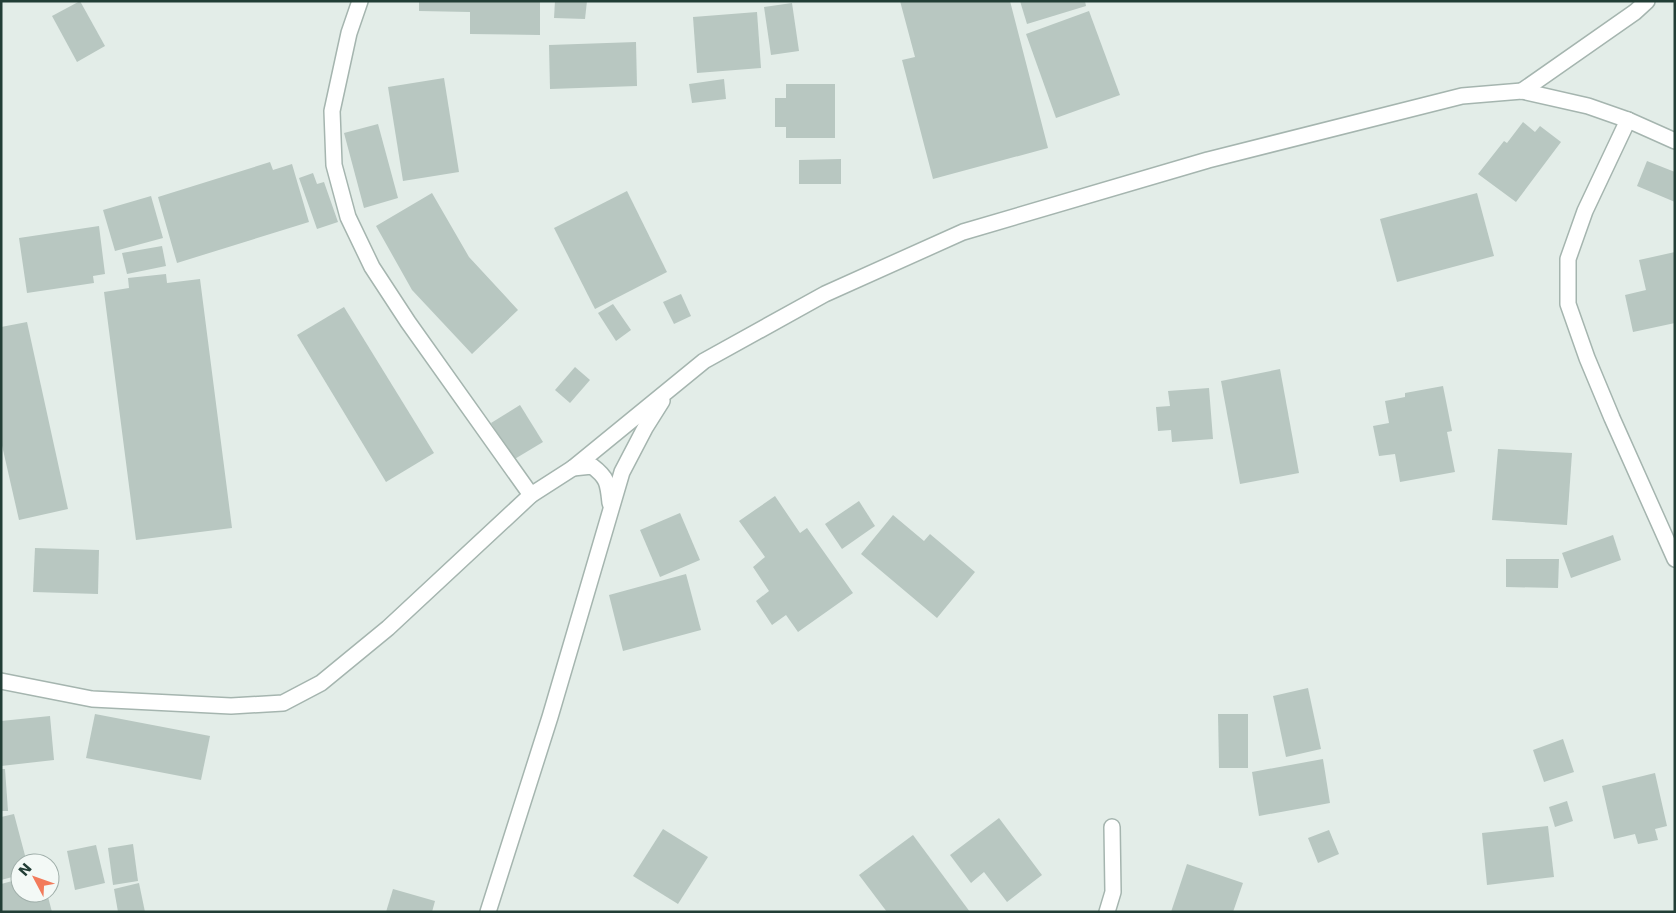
<svg xmlns="http://www.w3.org/2000/svg" width="1676" height="913" viewBox="0 0 1676 913" font-family="'DejaVu Sans',sans-serif">
<style>
.building{fill:#b8c7c1}
.lines{fill:none;stroke-linecap:round;stroke-linejoin:round}
.minor-casing{stroke:#a5b5af;stroke-width:18}
.tertiary-casing{stroke:#a5b5af;stroke-width:18}
.minor{stroke:#fff;stroke-width:15}
.tertiary{stroke:#fff;stroke-width:15}
</style>
<rect width="100%" height="100%" fill="#e3ede8"/>
<!-- building -->
<g class="building">
<path d="M 80,1 L 105,46 L 77,62 L 52,16 Z"/>
<path d="M 419,1 L 540,1 L 540,35 L 470,34 L 470,12 L 419,11 Z"/>
<path d="M 555,1 L 587,1 L 585,19 L 554,18 Z"/>
<path d="M 900,1 L 1010,1 L 1048,148 L 933,179 L 902,60 L 915,57 Z"/>
<path d="M 1020,1 L 1085,1 L 1086,6 L 1027,24 Z"/>
<path d="M 792,3 L 799,51 L 771,55 L 764,7 Z"/>
<path d="M 1089,11 L 1120,95 L 1056,118 L 1026,34 Z"/>
<path d="M 757,12 L 761,68 L 697,73 L 693,17 Z"/>
<path d="M 636,42 L 637,86 L 550,89 L 549,45 Z"/>
<path d="M 444,78 L 459,172 L 403,181 L 388,87 Z"/>
<path d="M 724,79 L 726,99 L 692,103 L 689,84 Z"/>
<path d="M 786,84 L 835,84 L 835,138 L 786,138 L 786,127 L 775,127 L 775,98 L 786,98 Z"/>
<path d="M 1523,122 L 1535,132 L 1540,126 L 1561,142 L 1516,202 L 1478,174 L 1504,141 L 1507,143 Z"/>
<path d="M 378,124 L 398,198 L 364,208 L 344,133 Z"/>
<path d="M 841,159 L 841,184 L 799,184 L 799,160 Z"/>
<path d="M 1647,161 L 1675,172 L 1675,202 L 1637,186 Z"/>
<path d="M 270,162 L 273,170 L 292,164 L 309,222 L 177,263 L 158,197 Z"/>
<path d="M 313,173 L 317,184 L 324,182 L 338,222 L 317,229 L 299,178 Z"/>
<path d="M 627,191 L 667,272 L 595,309 L 554,228 Z"/>
<path d="M 432,193 L 469,257 L 518,310 L 472,354 L 412,290 L 376,226 Z"/>
<path d="M 1477,193 L 1494,256 L 1397,282 L 1380,219 Z"/>
<path d="M 151,196 L 163,238 L 115,251 L 103,210 Z"/>
<path d="M 99,226 L 105,274 L 93,276 L 94,283 L 27,293 L 19,238 Z"/>
<path d="M 162,246 L 166,266 L 127,274 L 122,253 Z"/>
<path d="M 1675,252 L 1675,323 L 1633,332 L 1625,295 L 1646,290 L 1639,260 Z"/>
<path d="M 166,274 L 167,283 L 200,279 L 232,528 L 136,540 L 104,292 L 129,288 L 128,278 Z"/>
<path d="M 681,294 L 691,316 L 674,324 L 663,302 Z"/>
<path d="M 613,304 L 631,330 L 616,341 L 598,313 Z"/>
<path d="M 344,307 L 434,453 L 386,482 L 297,335 Z"/>
<path d="M 27,322 L 68,509 L 19,520 L 1,441 L 1,327 Z"/>
<path d="M 575,367 L 590,380 L 570,403 L 555,390 Z"/>
<path d="M 1280,369 L 1299,473 L 1240,484 L 1221,381 Z"/>
<path d="M 1443,386 L 1452,431 L 1447,432 L 1455,472 L 1400,482 L 1395,454 L 1379,456 L 1373,426 L 1389,423 L 1385,401 L 1405,397 L 1405,393 Z"/>
<path d="M 1209,388 L 1213,439 L 1172,442 L 1171,430 L 1158,431 L 1156,407 L 1170,406 L 1168,391 Z"/>
<path d="M 520,405 L 543,442 L 513,460 L 491,423 Z"/>
<path d="M 1498,449 L 1572,453 L 1567,525 L 1492,520 Z"/>
<path d="M 775,496 L 800,533 L 807,528 L 853,593 L 798,632 L 786,615 L 772,625 L 756,601 L 769,591 L 753,567 L 765,557 L 739,521 Z"/>
<path d="M 859,501 L 875,526 L 842,549 L 825,524 Z"/>
<path d="M 680,513 L 700,560 L 660,577 L 640,530 Z"/>
<path d="M 893,515 L 924,541 L 930,534 L 975,572 L 937,618 L 861,554 Z"/>
<path d="M 1613,535 L 1621,560 L 1571,578 L 1562,553 Z"/>
<path d="M 35,548 L 99,550 L 98,594 L 33,592 Z"/>
<path d="M 1506,559 L 1559,559 L 1558,588 L 1506,587 Z"/>
<path d="M 686,574 L 701,630 L 623,651 L 609,595 Z"/>
<path d="M 1308,688 L 1321,749 L 1286,757 L 1273,696 Z"/>
<path d="M 95,714 L 210,736 L 201,780 L 86,758 Z"/>
<path d="M 1218,714 L 1248,714 L 1248,768 L 1219,768 Z"/>
<path d="M 50,716 L 54,760 L 1,766 L 1,721 Z"/>
<path d="M 1563,739 L 1574,772 L 1544,782 L 1533,750 Z"/>
<path d="M 1323,759 L 1330,803 L 1259,816 L 1252,772 Z"/>
<path d="M 1,769 L 5,769 L 8,811 L 1,811 Z"/>
<path d="M 1655,773 L 1667,826 L 1655,829 L 1658,840 L 1638,844 L 1635,834 L 1614,839 L 1602,786 Z"/>
<path d="M 1567,801 L 1573,821 L 1555,827 L 1549,807 Z"/>
<path d="M 14,814 L 27,863 L 20,863 L 20,875 L 1,880 L 1,817 Z"/>
<path d="M 999,818 L 1042,875 L 1007,902 L 984,872 L 971,883 L 950,855 Z"/>
<path d="M 1548,826 L 1554,877 L 1487,885 L 1482,833 Z"/>
<path d="M 663,829 L 708,857 L 678,904 L 633,876 Z"/>
<path d="M 1329,830 L 1339,854 L 1318,863 L 1308,838 Z"/>
<path d="M 913,835 L 970,912 L 887,912 L 859,875 Z"/>
<path d="M 133,844 L 138,881 L 113,885 L 108,848 Z"/>
<path d="M 96,845 L 105,883 L 75,890 L 67,851 Z"/>
<path d="M 1187,864 L 1243,883 L 1233,912 L 1171,912 Z"/>
<path d="M 20,879 L 20,893 L 47,893 L 52,912 L 1,912 L 1,884 Z"/>
<path d="M 139,883 L 145,912 L 118,912 L 114,889 Z"/>
<path d="M 393,889 L 435,901 L 432,912 L 386,912 Z"/>
</g>
<g class="lines">
<!-- minor casing -->
<g class="minor-casing">
<g id="minor">
<path d="M 360,1 L 349,33 L 332,111 L 334,165 L 348,217 L 372,267 L 408,322 L 531,495"/>
<path d="M 1628,120 L 1585,211 L 1568,259 L 1568,304 L 1587,358 L 1612,418 L 1675,559"/>
<path d="M 1107,912 L 1113,892 L 1112,827"/>
</g>
</g>
<!-- tertiary casing -->
<g class="tertiary-casing">
<g id="tertiary">
<path d="M 1522,91 L 1635,12 L 1647,1"/>
<path d="M 573,468 L 592,466 C 608,478 608,484 610,503"/>
<path d="M 1,681 L 92,699 L 231,706 L 283,703 L 321,683 L 388,628 L 531,495 L 573,468 L 704,361 L 825,294 L 963,232 L 1208,160 L 1462,96 L 1522,91 L 1588,106 L 1628,120 L 1675,141"/>
<path d="M 488,912 L 550,717 L 622,472 L 645,428 L 662,401"/>
</g>
</g>
<!-- minor -->
<use href="#minor" class="minor"/>
<!-- tertiary -->
<use href="#tertiary" class="tertiary"/>
</g>
<!-- border -->
<rect width="1676" height="913" fill="none" stroke="#223e36" stroke-width="5"/>
<!-- north arrow -->
<g transform="translate(35 878) rotate(311)"><circle r="24" fill="#f3f9f6" stroke="#9faea9"/>
<path d="M0-4L9 19L0 12L-9 19Z" fill="#f27b5b"/>
<text y="-8" font-size="14" font-weight="bold" text-anchor="middle" fill="#223e36">N</text>
</g>
</svg>
